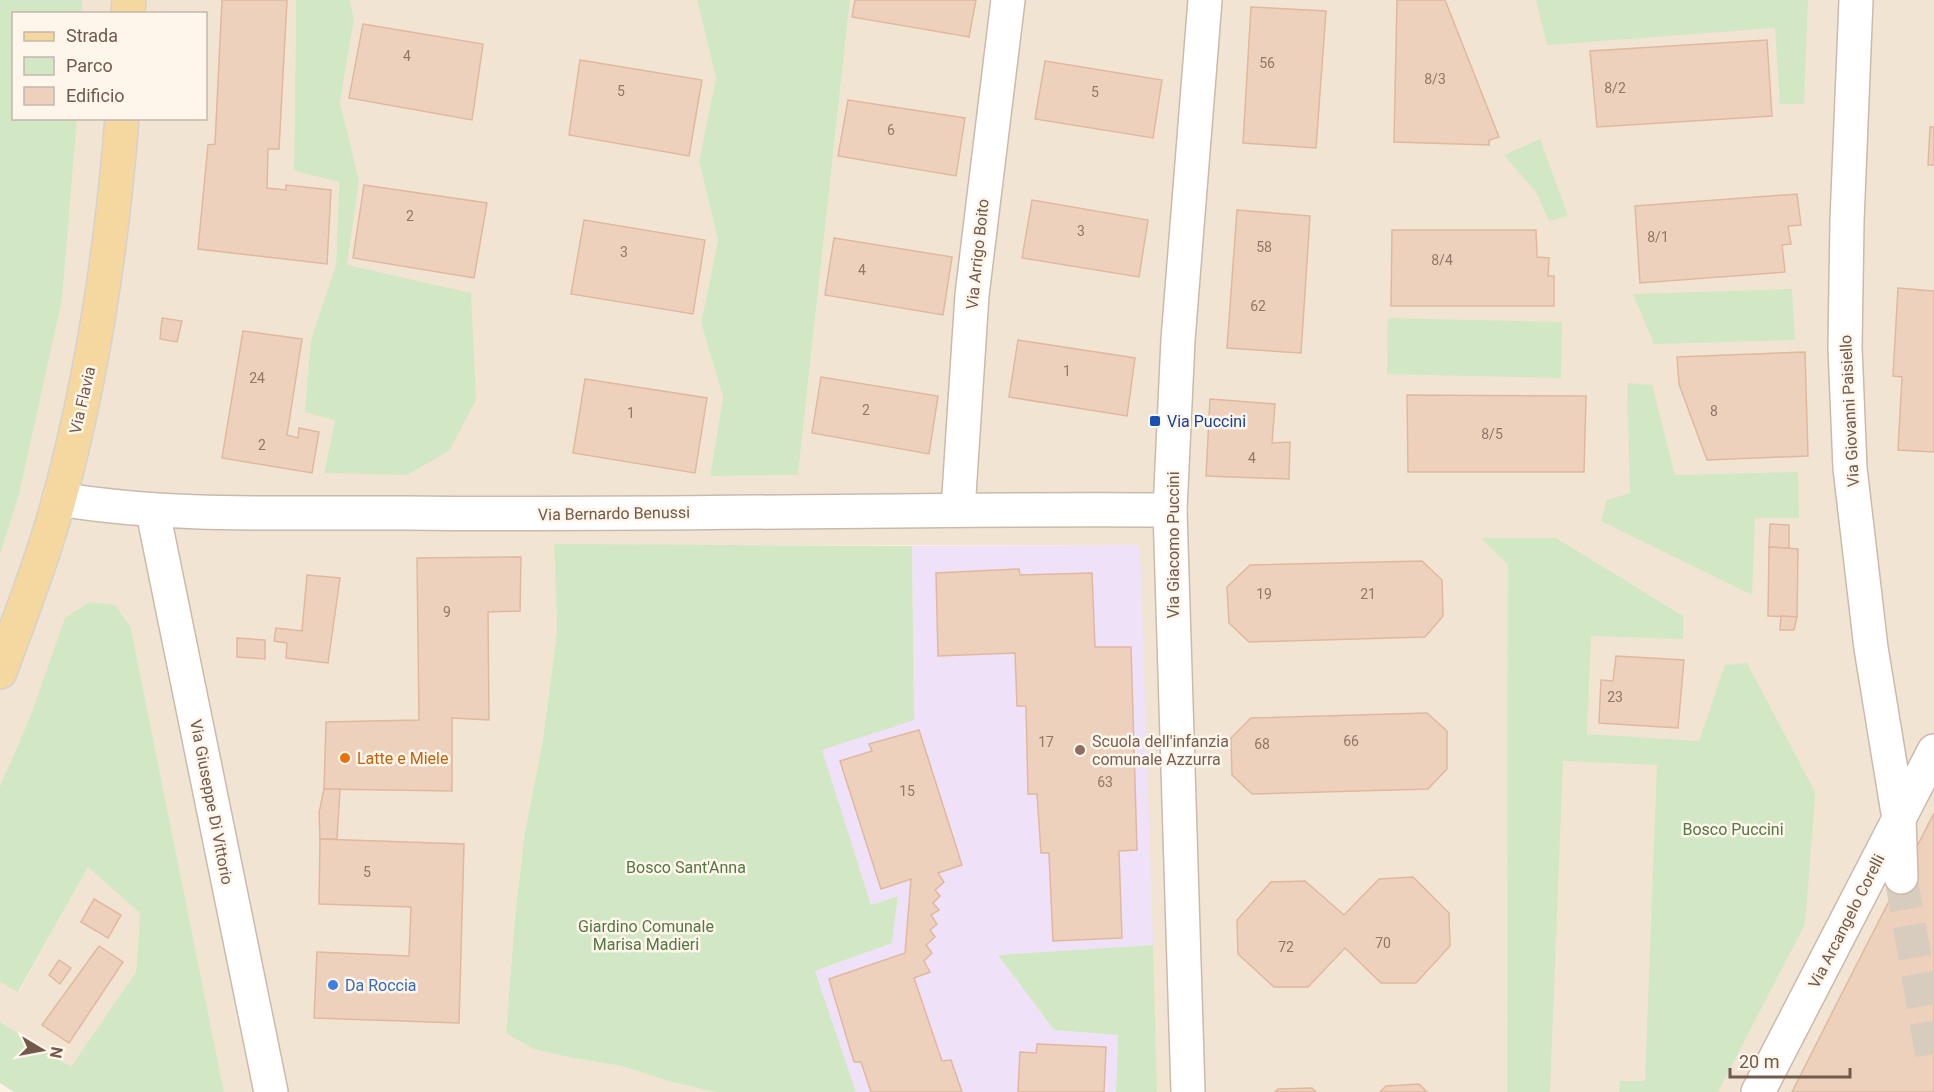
<svg xmlns="http://www.w3.org/2000/svg" width="1934" height="1092" viewBox="0 0 1934 1092" font-family="Roboto,sans-serif">
<style>
.residential{fill:#f2e4d3}
.education{fill:#efe1f7}
.green{fill:#d2e7c3}
.building{fill:#eed1bd;stroke:#e0b89f;stroke-width:1.5}
.lines{fill:none;stroke-linecap:round;stroke-linejoin:round}
.minor-tunnel{stroke:#d8ccbe;stroke-width:33;stroke-dasharray:33 16;stroke-linecap:butt}
.minor-casing{stroke:#cbbaab;stroke-width:36}
.primary-casing{stroke:#d7d1cd;stroke-width:36}
.minor{stroke:#fff;stroke-width:33}
.primary{stroke:#f5d7a0;stroke-width:33}
.transit-dot{fill:#1a4fb4;stroke:#fef6ea;stroke-width:2}
.education-dot{fill:#8d6e63;stroke:#fef6ea;stroke-width:2}
.food-dot{fill:#e8710a;stroke:#fef6ea;stroke-width:2}
.shop-dot{fill:#3f7fe0;stroke:#fef6ea;stroke-width:2}
.labels{text-anchor:middle;stroke-width:5;stroke-linejoin:round;paint-order:stroke}
.number-label{font-size:14px;fill:#907768}
.street-label{font-size:16px;fill:#71594b;stroke:#fef6ea}
.transit-label{font-size:16px;fill:#164399;stroke:#fef6ea;text-anchor:start}
.education-label{font-size:16px;fill:#785e54;stroke:#fef6ea;text-anchor:start}
.food-label{font-size:16px;fill:#c56008;stroke:#fef6ea;text-anchor:start}
.park-label{font-size:16px;fill:#537744;stroke:#fef6ea}
.shop-label{font-size:16px;fill:#366cbe;stroke:#fef6ea;text-anchor:start}
</style>
<rect width="100%" height="100%" fill="#fbf2e4"/>
<!-- residential -->
<g class="residential">
<path d="M 82,0 L 296,0 L 294,171 L 339,182 L 336,264 L 311,340 L 335,420 L 324,472 L 407,475 L 449,451 L 346,265 L 359,180 L 340,102 L 354,20 L 350,0 L 697,0 L 716,78 L 699,161 L 718,240 L 701,323 L 723,397 L 710,476 L 798,475 L 850,0 L 1934,0 L 1934,1092 L 1157,1092 L 1139,545 L 554,545 L 557,631 L 543,739 L 525,832 L 515,915 L 506,1033 L 573,1058 L 622,1066 L 671,1082 L 716,1092 L 224,1092 L 131,628 L 31,715 L 0,786 L 0,555 L 19,495 L 62,300 L 77,119 L 206,118 L 206,14 L 82,13 Z"/>
<path d="M 88,866 L 140,913 L 136,972 L 71,1068 L 0,1022 L 0,982 L 19,992 Z"/>
</g>
<!-- education -->
<path class="education" d="M 1140,545 L 1153,945 L 998,955 L 1054,1030 L 1118,1035 L 1116,1092 L 856,1092 L 815,971 L 892,943 L 898,896 L 871,905 L 821,750 L 914,719 L 912,546 Z"/>
<!-- green -->
<g class="green">
<path d="M 0,0 L 82,0 L 82,13 L 14,14 L 14,118 L 77,119 L 62,300 L 19,495 L 0,555 Z"/>
<path d="M 296,0 L 350,0 L 354,20 L 340,102 L 359,180 L 347,265 L 471,293 L 476,400 L 449,451 L 407,475 L 324,473 L 335,420 L 305,412 L 311,340 L 336,264 L 339,182 L 294,171 Z"/>
<path d="M 697,0 L 850,0 L 798,475 L 710,476 L 723,397 L 701,323 L 718,240 L 699,161 L 716,78 Z"/>
<path d="M 1536,0 L 1808,0 L 1804,104 L 1780,104 L 1775,28 L 1547,45 Z"/>
<path d="M 1540,139 L 1568,216 L 1549,221 L 1536,192 L 1504,155 Z"/>
<path d="M 1792,289 L 1795,340 L 1654,344 L 1633,294 Z"/>
<path d="M 1388,318 L 1562,322 L 1561,378 L 1387,374 Z"/>
<path d="M 1627,383 L 1652,385 L 1675,475 L 1798,472 L 1799,518 L 1755,518 L 1752,595 L 1601,521 L 1607,500 L 1630,493 Z"/>
<path d="M 1481,538 L 1556,538 L 1683,616 L 1683,639 L 1591,636 L 1587,734 L 1699,741 L 1725,665 L 1747,663 L 1815,792 L 1814,812 L 1805,924 L 1718,1092 L 1619,1092 L 1620,1081 L 1645,1081 L 1657,765 L 1563,761 L 1550,1092 L 1507,1092 L 1508,565 Z"/>
<path d="M 554,544 L 912,546 L 914,720 L 822,750 L 871,905 L 898,896 L 892,943 L 815,971 L 856,1092 L 716,1092 L 671,1082 L 622,1066 L 573,1058 L 534,1049 L 506,1033 L 515,915 L 525,832 L 543,739 L 557,631 Z"/>
<path d="M 90,602 L 115,605 L 131,628 L 224,1092 L 14,1092 L 0,1083 L 0,1022 L 71,1067 L 136,972 L 140,913 L 88,867 L 18,992 L 0,982 L 0,786 L 31,715 L 65,618 Z"/>
<path d="M 1153,945 L 1157,1092 L 1116,1092 L 1118,1035 L 1054,1030 L 998,955 Z"/>
</g>
<!-- building -->
<g class="building">
<path d="M 222,0 L 287,0 L 279,149 L 268,149 L 267,188 L 286,190 L 286,185 L 331,190 L 327,264 L 198,249 L 208,145 L 215,144 Z"/>
<path d="M 855,0 L 976,0 L 969,37 L 852,17 Z"/>
<path d="M 1397,0 L 1445,0 L 1499,137 L 1489,140 L 1489,145 L 1394,142 Z"/>
<path d="M 1251,7 L 1326,11 L 1316,148 L 1243,143 Z"/>
<path d="M 363,24 L 483,44 L 472,120 L 349,98 Z"/>
<path d="M 1767,40 L 1772,116 L 1597,127 L 1590,51 Z"/>
<path d="M 580,60 L 702,80 L 689,156 L 569,135 Z"/>
<path d="M 1045,61 L 1162,80 L 1153,138 L 1035,119 Z"/>
<path d="M 848,100 L 965,118 L 956,176 L 838,156 Z"/>
<path d="M 1930,127 L 1934,127 L 1934,165 L 1928,165 Z"/>
<path d="M 364,185 L 487,203 L 474,278 L 353,258 Z"/>
<path d="M 1797,194 L 1801,225 L 1788,226 L 1791,244 L 1782,245 L 1785,272 L 1640,283 L 1635,206 Z"/>
<path d="M 1032,200 L 1148,220 L 1139,277 L 1022,258 Z"/>
<path d="M 1237,210 L 1310,216 L 1301,353 L 1227,348 Z"/>
<path d="M 584,220 L 705,240 L 693,314 L 571,294 Z"/>
<path d="M 1392,230 L 1536,230 L 1537,257 L 1549,258 L 1548,276 L 1554,276 L 1554,306 L 1391,306 Z"/>
<path d="M 834,238 L 952,257 L 943,315 L 825,295 Z"/>
<path d="M 1898,288 L 1934,291 L 1934,452 L 1898,450 L 1902,377 L 1893,376 Z"/>
<path d="M 162,318 L 182,321 L 177,342 L 160,339 Z"/>
<path d="M 243,331 L 302,339 L 287,435 L 298,438 L 299,428 L 319,432 L 312,473 L 222,458 Z"/>
<path d="M 1018,340 L 1135,358 L 1127,416 L 1009,397 Z"/>
<path d="M 1805,352 L 1808,456 L 1707,460 L 1679,384 L 1677,357 Z"/>
<path d="M 821,377 L 938,396 L 929,454 L 812,433 Z"/>
<path d="M 585,379 L 707,398 L 695,473 L 573,453 Z"/>
<path d="M 1407,395 L 1586,396 L 1584,472 L 1408,472 Z"/>
<path d="M 1210,399 L 1275,404 L 1272,443 L 1290,442 L 1289,479 L 1206,476 Z"/>
<path d="M 1770,524 L 1789,525 L 1789,548 L 1769,547 Z"/>
<path d="M 1769,547 L 1798,549 L 1797,617 L 1768,616 Z"/>
<path d="M 521,557 L 520,611 L 488,612 L 489,720 L 452,718 L 452,791 L 324,789 L 326,722 L 419,720 L 417,558 Z"/>
<path d="M 1422,561 L 1442,580 L 1443,616 L 1425,637 L 1249,642 L 1229,623 L 1227,587 L 1250,565 Z"/>
<path d="M 1019,569 L 1020,575 L 1092,573 L 1095,647 L 1131,647 L 1137,850 L 1119,851 L 1122,938 L 1053,941 L 1049,853 L 1041,853 L 1037,794 L 1028,794 L 1026,706 L 1017,706 L 1015,653 L 938,656 L 936,573 Z"/>
<path d="M 307,575 L 340,578 L 328,663 L 286,658 L 287,643 L 274,641 L 276,628 L 302,631 Z"/>
<path d="M 1781,616 L 1797,617 L 1794,630 L 1780,630 Z"/>
<path d="M 237,638 L 265,640 L 265,659 L 237,657 Z"/>
<path d="M 1616,656 L 1684,660 L 1678,728 L 1599,723 L 1601,680 L 1613,681 Z"/>
<path d="M 1427,713 L 1447,731 L 1447,769 L 1428,789 L 1252,794 L 1232,775 L 1231,738 L 1251,718 Z"/>
<path d="M 919,730 L 962,865 L 938,873 L 944,882 L 935,890 L 940,896 L 933,903 L 939,910 L 931,915 L 937,924 L 930,930 L 935,937 L 926,945 L 932,953 L 924,961 L 930,972 L 914,978 L 942,1061 L 951,1060 L 962,1092 L 871,1092 L 861,1062 L 854,1062 L 829,979 L 905,953 L 911,879 L 881,889 L 840,761 L 872,751 L 869,744 Z"/>
<path d="M 324,789 L 340,789 L 337,839 L 320,839 L 319,813 Z"/>
<path d="M 1934,813 L 1934,1092 L 1792,1092 L 1836,1005 Z"/>
<path d="M 320,839 L 464,844 L 459,1023 L 314,1018 L 317,952 L 409,956 L 411,907 L 319,904 Z"/>
<path d="M 1413,877 L 1449,913 L 1450,946 L 1416,983 L 1381,983 L 1345,948 L 1308,987 L 1274,987 L 1238,954 L 1237,920 L 1271,882 L 1305,881 L 1344,915 L 1379,879 Z"/>
<path d="M 94,899 L 121,915 L 108,938 L 81,922 Z"/>
<path d="M 99,946 L 123,962 L 69,1043 L 42,1025 Z"/>
<path d="M 59,960 L 71,968 L 60,984 L 49,975 Z"/>
<path d="M 1037,1044 L 1106,1047 L 1104,1092 L 1018,1092 L 1020,1052 L 1036,1053 Z"/>
<path d="M 1419,1084 L 1427,1092 L 1380,1092 L 1386,1086 Z"/>
<path d="M 1312,1088 L 1316,1092 L 1275,1092 L 1278,1089 Z"/>
</g>
<g class="lines">
<!-- minor-tunnel -->
<path class="minor-tunnel" d="M 1901,877 L 1934,1068"/>
<!-- minor casing -->
<g class="minor-casing">
<g id="minor">
<path d="M 1856,0 L 1847,221 L 1845,347 L 1850,468 L 1871,648 L 1899,819 L 1901,877"/>
<path d="M 59,499 C 174,518 289,512 405,513 C 660,516 915,508 1170,510"/>
<path d="M 958,510 L 972,295 L 1008,0"/>
<path d="M 153,512 L 271,1092"/>
<path d="M 1188,1092 L 1170,510 L 1178,340 L 1205,0"/>
<path d="M 1758,1092 L 1934,751"/>
</g>
</g>
<!-- primary casing -->
<g class="primary-casing">
<g id="primary">
<path d="M 128,14 L 129,0"/>
<path d="M 0,672 C 21,615 43,558 59,500 C 93,375 112,247 122,118"/>
</g>
</g>
<!-- minor -->
<use href="#minor" class="minor"/>
<!-- primary -->
<use href="#primary" class="primary"/>
</g>
<!-- markers -->
<rect class="transit-dot" x="1149" y="415" width="12" height="12" rx="3"/>
<circle class="education-dot" cx="1080" cy="750" r="6"/>
<circle class="food-dot" cx="345" cy="758" r="6"/>
<circle class="shop-dot" cx="333" cy="985" r="6"/>
<g class="labels">
<!-- number labels -->
<g class="number-label">
<text x="407" y="61">4</text>
<text x="1267" y="68">56</text>
<text x="1435" y="84">8/3</text>
<text x="1615" y="93">8/2</text>
<text x="621" y="96">5</text>
<text x="1095" y="97">5</text>
<text x="891" y="135">6</text>
<text x="410" y="221">2</text>
<text x="1081" y="236">3</text>
<text x="1658" y="242">8/1</text>
<text x="1264" y="252">58</text>
<text x="624" y="257">3</text>
<text x="1442" y="265">8/4</text>
<text x="862" y="275">4</text>
<text x="1258" y="311">62</text>
<text x="1067" y="376">1</text>
<text x="257" y="383">24</text>
<text x="866" y="415">2</text>
<text x="1714" y="416">8</text>
<text x="631" y="418">1</text>
<text x="1492" y="439">8/5</text>
<text x="262" y="450">2</text>
<text x="1252" y="463">4</text>
<text x="1264" y="599">19</text>
<text x="1368" y="599">21</text>
<text x="447" y="617">9</text>
<text x="1615" y="702">23</text>
<text x="1351" y="746">66</text>
<text x="1046" y="747">17</text>
<text x="1262" y="749">68</text>
<text x="1105" y="787">63</text>
<text x="907" y="796">15</text>
<text x="367" y="877">5</text>
<text x="1383" y="948">70</text>
<text x="1286" y="952">72</text>
</g>
<!-- street labels -->
<g class="street-label">
<text transform="translate(977 254) rotate(-84)" y="6">Via Arrigo Boito</text>
<text transform="translate(82 400) rotate(-77)" y="6">Via Flavia</text>
<text transform="translate(1849 411) rotate(-93)" y="6">Via Giovanni Paisiello</text>
<text transform="translate(614 513) rotate(-1)" y="6">Via Bernardo Benussi</text>
<text transform="translate(1173 545) rotate(-90)" y="6">Via Giacomo Puccini</text>
<text transform="translate(212 802) rotate(79)" y="6">Via Giuseppe Di Vittorio</text>
<text transform="translate(1846 921) rotate(-63)" y="6">Via Arcangelo Corelli</text>
</g>
<!-- transit labels -->
<g class="transit-label">
<text x="1167" y="427">Via Puccini</text>
</g>
<!-- education labels -->
<g class="education-label">
<text x="1092" y="747">Scuola dell'infanzia<tspan x="1092" dy="18">comunale Azzurra</tspan></text>
</g>
<!-- food labels -->
<g class="food-label">
<text x="357" y="764">Latte e Miele</text>
</g>
<!-- park labels -->
<g class="park-label">
<text x="1733" y="835">Bosco Puccini</text>
<text x="686" y="873">Bosco Sant'Anna</text>
<text x="646" y="932">Giardino Comunale<tspan x="646" dy="18">Marisa Madieri</tspan></text>
</g>
<!-- shop labels -->
<g class="shop-label">
<text x="345" y="991">Da Roccia</text>
</g>
</g>
<!-- legend -->
<rect x="12" y="12" width="195" height="108" fill="#fef6ea" stroke="#c6b7aa" stroke-width="1.5"/>
<rect x="24" y="32" width="30" height="9" fill="#f5d7a0" stroke="#c6b7aa" stroke-width="1.5"/>
<text x="66" y="42" font-size="18" fill="#71594b">Strada</text>
<rect x="24" y="57" width="30" height="18" fill="#d2e7c3" stroke="#c6b7aa" stroke-width="1.5"/>
<text x="66" y="72" font-size="18" fill="#71594b">Parco</text>
<rect x="24" y="87" width="30" height="18" fill="#eed1bd" stroke="#c6b7aa" stroke-width="1.5"/>
<text x="66" y="102" font-size="18" fill="#71594b">Edificio</text>
<!-- north arrow -->
<g transform="translate(42 1050) rotate(100)" stroke="#fef6ea" stroke-width="4.5" paint-order="stroke">
<path d="M0-4.5L10 22L0 15L-10 22Z" fill="#71594b"/>
<text y="-9" font-size="16" font-weight="bold" text-anchor="middle" fill="#71594b">N</text>
</g>
<!-- scale -->
<path d="M1730 1068v9h120v-9" fill="none" stroke="#71594b" stroke-width="3"/>
<text x="1739" y="1068" font-size="18" fill="#71594b" stroke="#fef6ea" stroke-width="4.5" paint-order="stroke">20 m</text>
</svg>
